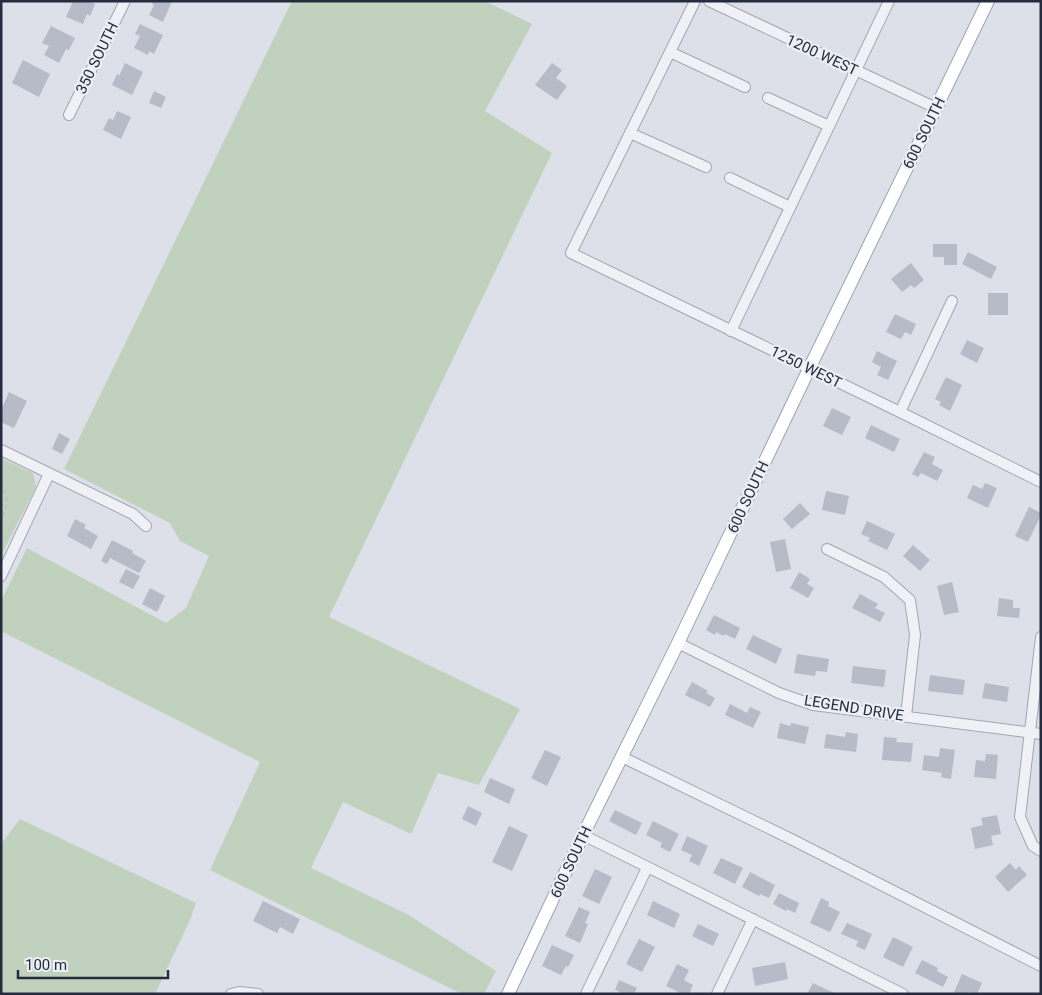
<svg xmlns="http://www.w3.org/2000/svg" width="1042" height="995" viewBox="0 0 1042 995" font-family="Roboto,sans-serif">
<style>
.green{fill:#c0d2be}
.building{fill:#b7bbc8}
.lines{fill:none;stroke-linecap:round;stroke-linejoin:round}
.minor-casing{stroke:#a2a6b2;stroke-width:12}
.major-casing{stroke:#9ca3b4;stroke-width:14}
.path{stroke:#bbbec6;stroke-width:2;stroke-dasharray:4 4;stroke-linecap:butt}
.minor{stroke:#f0f1f6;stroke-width:10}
.major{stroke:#fff;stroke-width:12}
.labels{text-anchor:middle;stroke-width:4.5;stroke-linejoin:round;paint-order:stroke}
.street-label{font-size:15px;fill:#262c3f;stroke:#eceff5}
</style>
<rect width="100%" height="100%" fill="#dde0e8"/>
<!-- green -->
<g class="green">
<path d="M 292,1 L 485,1 L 532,24 L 485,111 L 552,153 L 329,617 L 520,709 L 479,785 L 438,773 L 411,834 L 343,802 L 311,868 L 407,914 L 496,971 L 484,994 L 462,994 L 210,870 L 260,762 L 1,631 L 1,601 L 27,548 L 166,623 L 186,608 L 209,556 L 180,541 L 170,523 L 64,469 Z"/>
<path d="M 1,458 L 33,473 L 36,487 L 1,556 Z"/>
<path d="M 20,819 L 196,903 L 190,920 L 155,994 L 1,994 L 1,844 Z"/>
</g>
<!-- building -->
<g class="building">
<path d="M 73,1 L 89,1 L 95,4 L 90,16 L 87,14 L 83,24 L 66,17 Z"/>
<path d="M 153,1 L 172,1 L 163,22 L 149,15 L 154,5 L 152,4 Z"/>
<path d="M 140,24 L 163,35 L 154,54 L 149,51 L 148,55 L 134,48 L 140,36 L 135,34 Z"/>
<path d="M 51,26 L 75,38 L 69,50 L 66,49 L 59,63 L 44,55 L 49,46 L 42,43 Z"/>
<path d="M 23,60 L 50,74 L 39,97 L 12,83 Z"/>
<path d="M 125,63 L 143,72 L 132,95 L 112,85 L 117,74 L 119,76 Z"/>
<path d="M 552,63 L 562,70 L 556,78 L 567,86 L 557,100 L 535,85 Z"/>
<path d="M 154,91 L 166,97 L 161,108 L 149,103 Z"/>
<path d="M 117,111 L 131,117 L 121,139 L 103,130 L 109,118 L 113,120 Z"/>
<path d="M 933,244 L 957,244 L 957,265 L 944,265 L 944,257 L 933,257 Z"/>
<path d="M 968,252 L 997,267 L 991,279 L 962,264 Z"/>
<path d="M 911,263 L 924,280 L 914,288 L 911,285 L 902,292 L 891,279 Z"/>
<rect x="988" y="293" width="20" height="22"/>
<path d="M 895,314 L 916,324 L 911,335 L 905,332 L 901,339 L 886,332 Z"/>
<path d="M 967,340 L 984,348 L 977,363 L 960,354 Z"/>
<path d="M 877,351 L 897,361 L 888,380 L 877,375 L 881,367 L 872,362 Z"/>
<path d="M 946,377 L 962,385 L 950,411 L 939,405 L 941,402 L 935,399 Z"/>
<path d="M 9,392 L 27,401 L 14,428 L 1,422 L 1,410 Z"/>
<path d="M 832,408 L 851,417 L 842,435 L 823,426 Z"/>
<path d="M 871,425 L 900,439 L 894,452 L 865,438 Z"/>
<path d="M 59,433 L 70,439 L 62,454 L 52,449 Z"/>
<path d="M 924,452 L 935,457 L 932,464 L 943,470 L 937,481 L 921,473 L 918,477 L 912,474 Z"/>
<path d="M 985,483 L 997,488 L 988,508 L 967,498 L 973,485 L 982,489 Z"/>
<path d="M 826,491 L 849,496 L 845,515 L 822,510 Z"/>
<path d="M 800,503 L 810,514 L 792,529 L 783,519 Z"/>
<path d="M 1029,507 L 1041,513 L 1041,515 L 1028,542 L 1015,536 Z"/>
<path d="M 75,519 L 86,525 L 84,528 L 98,536 L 91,549 L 67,536 Z"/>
<path d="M 867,521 L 895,534 L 887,550 L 868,541 L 870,538 L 861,534 Z"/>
<path d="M 785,539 L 791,569 L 776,572 L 770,542 Z"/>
<path d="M 112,540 L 133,551 L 132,553 L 146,561 L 139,573 L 110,558 L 107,564 L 101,561 Z"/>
<path d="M 913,545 L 930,560 L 920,571 L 903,556 Z"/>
<path d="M 126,569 L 140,576 L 133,589 L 119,582 Z"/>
<path d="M 799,572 L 810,579 L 807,584 L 814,588 L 808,598 L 790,588 Z"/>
<path d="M 952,582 L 959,612 L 944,615 L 937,586 Z"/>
<path d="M 150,588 L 165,596 L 157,612 L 142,604 Z"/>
<path d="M 860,594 L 878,604 L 875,608 L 885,613 L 880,622 L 852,608 Z"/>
<path d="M 999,598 L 1013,600 L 1013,608 L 1020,608 L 1019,618 L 997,616 Z"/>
<path d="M 714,615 L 740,628 L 735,639 L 725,634 L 724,636 L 716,632 L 715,635 L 706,630 Z"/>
<path d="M 753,635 L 782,649 L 776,664 L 746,649 Z"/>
<path d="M 797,654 L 829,659 L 827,672 L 816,671 L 815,676 L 794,673 Z"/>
<path d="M 853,666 L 886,670 L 884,687 L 851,683 Z"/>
<path d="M 930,675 L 965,680 L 963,695 L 928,691 Z"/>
<path d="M 692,682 L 708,691 L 706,693 L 715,698 L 710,707 L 685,695 Z"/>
<path d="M 985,683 L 1009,687 L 1007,702 L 982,698 Z"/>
<path d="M 730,704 L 747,713 L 750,707 L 761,712 L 753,728 L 725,715 Z"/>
<path d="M 780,723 L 790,726 L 791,723 L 809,727 L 805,744 L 777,738 Z"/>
<path d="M 846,732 L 858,734 L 856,752 L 824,748 L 826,734 L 845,737 Z"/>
<path d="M 884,737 L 897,738 L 896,742 L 913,743 L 911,762 L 882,760 Z"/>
<path d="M 940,748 L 955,750 L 951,779 L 941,777 L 942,773 L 922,770 L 924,755 L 939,757 Z"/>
<path d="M 545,750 L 561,757 L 547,786 L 531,778 Z"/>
<path d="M 986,754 L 998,755 L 996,779 L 974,777 L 976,760 L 985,761 Z"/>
<path d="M 490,778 L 515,789 L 509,804 L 484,792 Z"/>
<path d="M 468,806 L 482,813 L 476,826 L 462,819 Z"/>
<path d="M 615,810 L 642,823 L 636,835 L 609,821 Z"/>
<path d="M 997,815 L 1001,834 L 991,836 L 993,845 L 975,849 L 971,828 L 983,825 L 981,818 Z"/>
<path d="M 653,821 L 679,834 L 670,852 L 660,847 L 662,843 L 646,835 Z"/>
<path d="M 509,826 L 528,835 L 512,871 L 492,862 Z"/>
<path d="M 687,836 L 708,846 L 699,866 L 689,861 L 692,855 L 681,850 Z"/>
<path d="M 721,858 L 743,868 L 735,884 L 713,873 Z"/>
<path d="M 1010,863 L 1016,870 L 1019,866 L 1027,875 L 1008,892 L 995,877 Z"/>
<path d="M 595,869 L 612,877 L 599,904 L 582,896 Z"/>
<path d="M 750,872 L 775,885 L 769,898 L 760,894 L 759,896 L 742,887 Z"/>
<path d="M 779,893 L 799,903 L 795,913 L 787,909 L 786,911 L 773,904 Z"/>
<path d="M 821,898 L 829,902 L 828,906 L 840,912 L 830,932 L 810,923 Z"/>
<path d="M 263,901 L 300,919 L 293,934 L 280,927 L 277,933 L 253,921 Z"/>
<path d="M 653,901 L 680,914 L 674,928 L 647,915 Z"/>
<path d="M 579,907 L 590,912 L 585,923 L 588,924 L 580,943 L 565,936 Z"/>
<path d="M 847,923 L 872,934 L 865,950 L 856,946 L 858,941 L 841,934 Z"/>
<path d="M 698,924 L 719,934 L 713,946 L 692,936 Z"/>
<path d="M 893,937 L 913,947 L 903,967 L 883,957 Z"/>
<path d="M 639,939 L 655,947 L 642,972 L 626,964 Z"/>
<path d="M 552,945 L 574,955 L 568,967 L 566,966 L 561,975 L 542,966 Z"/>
<path d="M 922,960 L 938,968 L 937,971 L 948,977 L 943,987 L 915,973 Z"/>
<path d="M 785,962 L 788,979 L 755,986 L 752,968 Z"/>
<path d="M 677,964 L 689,970 L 684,980 L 693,985 L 689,994 L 682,994 L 666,986 Z"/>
<path d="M 962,974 L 982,983 L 977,994 L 968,992 L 968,994 L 957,994 L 954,992 Z"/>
<path d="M 619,980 L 637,988 L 634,994 L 619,994 L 620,992 L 615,990 Z"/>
<path d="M 813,983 L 836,994 L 807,994 Z"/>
</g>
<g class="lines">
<!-- minor casing -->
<g class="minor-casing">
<g id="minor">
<path d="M 695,1 L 571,253 L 900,412 L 1041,482"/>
<path d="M 709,1 L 936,108"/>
<path d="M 670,52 L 745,87"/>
<path d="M 768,98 L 829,126"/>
<path d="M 69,115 L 125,1"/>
<path d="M 630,133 L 706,167"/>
<path d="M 730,178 L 790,207"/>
<path d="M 731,331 L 889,1"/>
<path d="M 900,412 L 952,301"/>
<path d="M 1,450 L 133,514 L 146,526"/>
<path d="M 827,549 L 884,577 L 910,600 L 915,635 L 906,716"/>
<path d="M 1,576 L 49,474"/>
<path d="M 1041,637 L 1020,817 L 1033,846 L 1041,851"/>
<path d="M 678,643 L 779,693 L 813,705 L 1041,734"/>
<path d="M 622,757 L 791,839 L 1041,966"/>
<path d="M 583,835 L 903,994"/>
<path d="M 231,994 L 239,992 L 258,994"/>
<path d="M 586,994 L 647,868"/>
<path d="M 717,994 L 753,919"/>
</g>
</g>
<!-- major casing -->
<g class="major-casing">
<path id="major" d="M 508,994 L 583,835 L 678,643 L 809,369 L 988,1"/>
</g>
<!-- path -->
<path class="path" d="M 1,482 C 9,497 8,505 1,520"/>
<!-- minor -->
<use href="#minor" class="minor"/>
<!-- major -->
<use href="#major" class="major"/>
</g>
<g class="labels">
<!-- street labels -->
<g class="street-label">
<text transform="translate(822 55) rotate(25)" y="5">1200 WEST</text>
<text transform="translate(97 58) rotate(-64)" y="5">350 SOUTH</text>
<text transform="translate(924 133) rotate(-64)" y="5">600 SOUTH</text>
<text transform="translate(806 367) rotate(26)" y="5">1250 WEST</text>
<text transform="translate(748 497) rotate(-65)" y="5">600 SOUTH</text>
<text transform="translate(854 708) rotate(9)" y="5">LEGEND DRIVE</text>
<text transform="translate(571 862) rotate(-65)" y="5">600 SOUTH</text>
</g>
</g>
<!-- border -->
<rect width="1042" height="995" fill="none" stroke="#262c3f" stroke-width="5"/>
<!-- scale -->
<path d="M18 970v8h150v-8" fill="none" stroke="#262c3f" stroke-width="2.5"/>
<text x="25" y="970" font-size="15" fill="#262c3f" stroke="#eceff5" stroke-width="4" paint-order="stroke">100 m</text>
</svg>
